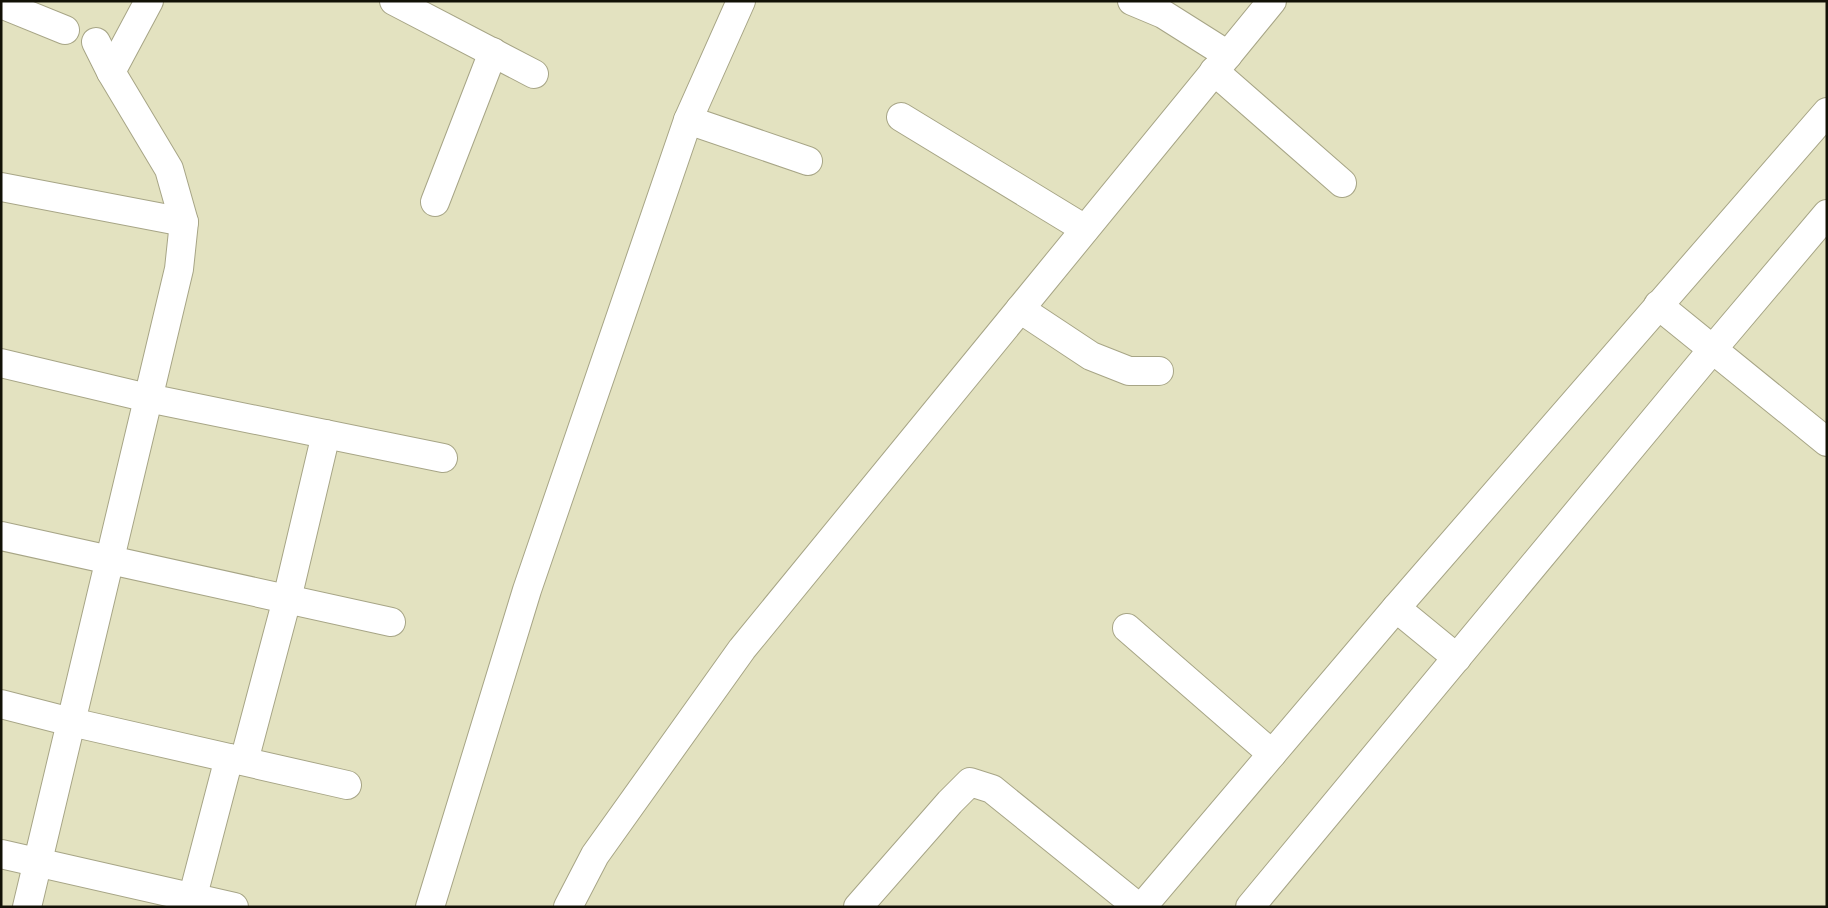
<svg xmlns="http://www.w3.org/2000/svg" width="1828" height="908" viewBox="0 0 1828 908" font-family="Poppins,sans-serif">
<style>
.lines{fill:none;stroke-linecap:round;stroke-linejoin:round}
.minor-casing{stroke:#a7a586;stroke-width:30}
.minor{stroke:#fff;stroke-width:28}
</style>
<rect width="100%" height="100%" fill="#e3e2c0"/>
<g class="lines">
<!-- minor casing -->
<g class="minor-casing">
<g id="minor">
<path d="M 394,1 L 534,74"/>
<path d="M 1132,1 L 1163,14 L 1228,55"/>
<path d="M 1,4 L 65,30"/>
<path d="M 1214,71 L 1342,183"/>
<path d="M 111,72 L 149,1"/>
<path d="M 901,117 L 1085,229"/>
<path d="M 688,120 L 808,161"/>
<path d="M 1,187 L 184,222"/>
<path d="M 435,202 L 493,52"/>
<path d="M 1658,305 L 1827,442"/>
<path d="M 1020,309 L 1091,356 L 1129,371 L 1159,371"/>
<path d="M 1,363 L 148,398 L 443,458"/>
<path d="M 1,536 L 391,622"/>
<path d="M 1396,608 L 1457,658"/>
<path d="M 1127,628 L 1272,754"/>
<path d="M 1,704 L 71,722 L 347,785"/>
<path d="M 244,761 L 287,599 L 326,434"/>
<path d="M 1,854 L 234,907"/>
<path d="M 27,907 L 179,269 L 184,222 L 169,169 L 111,72 L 96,42"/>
<path d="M 190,907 L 229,758"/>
<path d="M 430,907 L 527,590 L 688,120 L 741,1"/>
<path d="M 568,907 L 595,855 L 742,649 L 1272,1"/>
<path d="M 858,907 L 950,802 L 970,782 L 992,789 L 1138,907"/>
<path d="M 1142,907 L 1396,608 L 1827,112"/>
<path d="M 1250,907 L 1712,350 L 1827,214"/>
</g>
</g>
<!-- minor -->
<use href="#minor" class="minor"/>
</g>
<!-- border -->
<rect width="1828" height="908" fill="none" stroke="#121106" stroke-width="5"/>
</svg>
